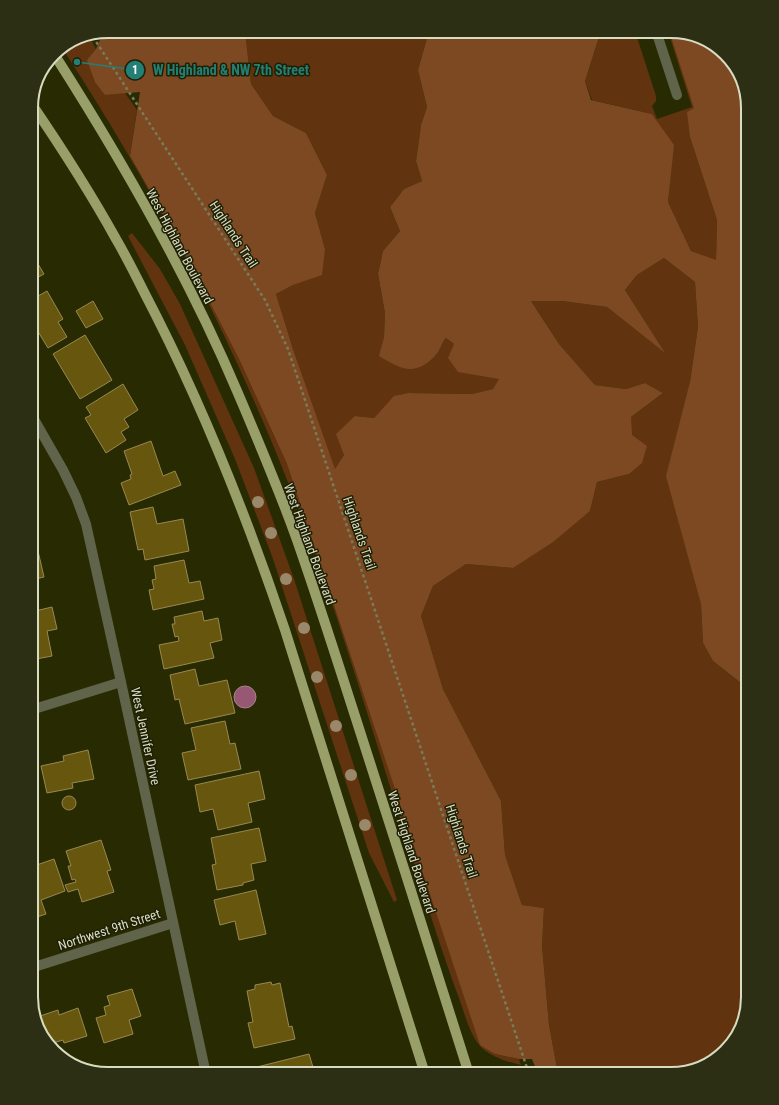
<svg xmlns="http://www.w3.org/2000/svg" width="779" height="1105" viewBox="0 0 779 1105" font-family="'Roboto Condensed',sans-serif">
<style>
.green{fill:#61330f}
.forest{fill:#7d4923}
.water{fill:#965872;stroke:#aa8089}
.building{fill:#67560d;stroke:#988852}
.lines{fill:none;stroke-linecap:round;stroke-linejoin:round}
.path{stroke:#797c59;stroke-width:2.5;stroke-dasharray:3 3;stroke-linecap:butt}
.minor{stroke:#60644a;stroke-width:10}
.major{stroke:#989f68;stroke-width:10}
.tree{fill:#99886a}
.labels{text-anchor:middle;stroke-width:3;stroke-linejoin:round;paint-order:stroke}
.street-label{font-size:13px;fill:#d8dcc0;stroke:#1e2005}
.rim{fill:none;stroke:#d8dcc0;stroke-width:2}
.leader{fill:none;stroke:#238076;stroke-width:1.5}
.callout-dot{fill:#238076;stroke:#1e2005;stroke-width:1.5}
.mark-label{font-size:12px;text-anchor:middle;font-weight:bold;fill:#fff}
.callout-label{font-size:14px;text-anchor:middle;font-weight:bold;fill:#238076;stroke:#1e2005;stroke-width:3;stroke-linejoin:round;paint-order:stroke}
</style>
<rect width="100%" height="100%" fill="#282b01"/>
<!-- green -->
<g class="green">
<path d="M 108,31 L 116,31 L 100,40 L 97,35 Z"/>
<path d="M 245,31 L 429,31 L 418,70 L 427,107 L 421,125 L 416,161 L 422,181 L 404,189 L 390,207 L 400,231 L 383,251 L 378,274 L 385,313 L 384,337 L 380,356 L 435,356 L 446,338 L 500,379 L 493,389 L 472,394 L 408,393 L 395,396 L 374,418 L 355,416 L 344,455 L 335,470 L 293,349 L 276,294 L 293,285 L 325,249 L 315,213 L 327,175 L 306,133 L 273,116 L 251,84 Z"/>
<path d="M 598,31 L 635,31 L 656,96 L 656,101 L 652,106 L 657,119 L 692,107 L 668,31 L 669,31 L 695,108 L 690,137 L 717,220 L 716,261 L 691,251 L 668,202 L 673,145 L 652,114 L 592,100 L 585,81 L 599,37 Z"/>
<path d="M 90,38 L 96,49 L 88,60 L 105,95 L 125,93 L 137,110 L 130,156 L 174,233 L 239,359 L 287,464 L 480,1044 L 495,1054 L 519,1059 L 521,1065 C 507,1062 492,1057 482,1048 C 470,1036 465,1015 460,1001 C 441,950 425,898 409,847 L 409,842 L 405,834 C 377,746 351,658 321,571 C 257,387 169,211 62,48 Z"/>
<path d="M 132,233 L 160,269 L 180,304 L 254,468 L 294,579 L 397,900 L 394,902 L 369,853 L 272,556 L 235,459 L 185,345 L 128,236 Z"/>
<path d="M 664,258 L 695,282 L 698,327 L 690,382 L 703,643 L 713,661 L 741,683 L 748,699 L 748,997 L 738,1035 L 710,1064 L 671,1074 L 558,1074 L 549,1025 L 542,946 L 544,908 L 522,905 L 505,855 L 501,801 L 443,689 L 421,616 L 433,586 L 466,564 L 513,568 L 590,511 L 597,482 L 629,474 L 631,435 L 631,417 L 663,393 L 645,383 L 626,389 L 595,385 L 559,344 L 531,301 L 562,301 L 607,307 L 664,352 L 625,290 L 637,275 Z"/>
</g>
<!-- forest -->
<path class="forest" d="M 116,31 L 245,31 L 251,84 L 273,116 L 306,133 L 327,175 L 315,213 L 325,249 L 322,275 L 293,285 L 276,294 L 293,349 L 335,469 L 344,455 L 336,434 L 355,416 L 374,418 L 394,396 L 408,393 L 472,394 L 493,389 L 499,379 L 458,372 L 448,358 L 454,344 L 446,338 C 442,343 439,352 435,356 C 414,377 401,369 379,356 L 384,337 L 385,313 L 378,274 L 383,251 L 400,231 L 390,207 L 404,189 L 422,181 L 416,161 L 421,125 L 427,107 L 418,70 L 429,31 L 598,31 L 599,37 L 585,81 L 591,100 L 652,114 L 674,145 L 668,202 L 691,251 L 716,260 L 717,220 L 690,137 L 687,112 L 694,108 L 669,31 L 676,31 L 710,41 L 738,69 L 748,108 L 748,699 L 741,683 L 713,661 L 703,643 L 701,604 L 666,476 L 690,382 L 698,327 L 695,282 L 664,258 L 637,275 L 625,290 L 665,353 L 607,307 L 562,301 L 531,301 L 559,344 L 595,385 L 626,389 L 645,383 L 663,393 L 631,417 L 632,435 L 647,446 L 642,463 L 629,474 L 597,482 L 590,511 L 553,542 L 513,568 L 466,564 L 433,586 L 421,616 L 443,689 L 501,801 L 505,855 L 522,905 L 544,908 L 542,946 L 549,1025 L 558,1074 L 538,1074 L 532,1059 L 519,1059 L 495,1054 L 480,1045 L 287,464 L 239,359 L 174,233 L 130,156 L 140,92 L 105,95 L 95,82 L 87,60 L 96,49 L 100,40 Z"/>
<!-- water -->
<circle class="water" cx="245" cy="697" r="11"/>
<!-- building -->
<g class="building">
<path d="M 31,203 L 35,209 L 31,211 Z"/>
<path d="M 31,252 L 44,274 L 33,280 L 36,285 L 31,288 Z"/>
<path d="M 47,291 L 63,319 L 58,322 L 67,337 L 48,348 L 31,320 L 31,300 Z"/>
<path d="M 93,301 L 103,319 L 86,328 L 76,311 Z"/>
<path d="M 85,335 L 112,380 L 80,399 L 53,354 Z"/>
<path d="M 123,384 L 138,410 L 124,419 L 129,427 L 121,432 L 126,440 L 106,453 L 85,418 L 91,415 L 86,407 Z"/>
<path d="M 151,441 L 163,476 L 175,471 L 181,485 L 129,505 L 121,483 L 131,479 L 130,475 L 132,474 L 124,451 Z"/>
<path d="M 153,507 L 157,524 L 183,519 L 189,551 L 145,560 L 143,549 L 138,550 L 130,512 Z"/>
<path d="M 31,525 L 37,539 L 31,541 Z"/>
<path d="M 38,551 L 44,577 L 31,580 L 31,552 Z"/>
<path d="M 184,560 L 189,583 L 200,581 L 204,599 L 153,610 L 149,590 L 154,589 L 152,580 L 156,579 L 154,566 Z"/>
<path d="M 52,607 L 57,629 L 47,631 L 52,656 L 31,660 L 31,631 L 34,630 L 31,612 Z"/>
<path d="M 202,611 L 204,621 L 218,618 L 222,640 L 210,643 L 214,658 L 164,669 L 159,645 L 179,641 L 178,636 L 175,637 L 172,624 L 175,624 L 174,617 Z"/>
<path d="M 195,669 L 199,686 L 227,680 L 235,713 L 185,724 L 179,699 L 175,700 L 170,675 Z"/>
<path d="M 225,721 L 230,744 L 235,743 L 241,769 L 188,780 L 182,753 L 196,750 L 191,728 Z"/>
<path d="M 88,750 L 94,779 L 72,783 L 73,788 L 47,793 L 41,766 L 64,761 L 63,756 Z"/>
<path d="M 259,771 L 265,799 L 248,803 L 252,822 L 218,830 L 213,809 L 200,812 L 195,785 Z"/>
<circle cx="69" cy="803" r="7"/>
<path d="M 259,828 L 266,861 L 251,864 L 254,880 L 243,883 L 243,885 L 217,890 L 212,865 L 216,864 L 211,838 Z"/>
<path d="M 101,840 L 111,870 L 107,871 L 114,892 L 82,902 L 78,889 L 68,892 L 65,885 L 76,882 L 75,879 L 72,880 L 68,866 L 71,866 L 66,851 Z"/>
<path d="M 54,859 L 65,891 L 41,900 L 46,914 L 31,919 L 31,867 Z"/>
<path d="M 256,890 L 266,934 L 239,940 L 235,921 L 220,925 L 214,900 Z"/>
<path d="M 271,982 L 272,985 L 280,983 L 289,1027 L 292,1026 L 295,1039 L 254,1048 L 248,1023 L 253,1022 L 247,991 L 255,989 L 255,985 Z"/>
<path d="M 132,989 L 141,1016 L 129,1020 L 133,1034 L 104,1043 L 96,1018 L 106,1015 L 104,1007 L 110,1005 L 107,996 Z"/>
<path d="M 78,1008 L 87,1036 L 64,1043 L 63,1040 L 50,1044 L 41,1036 L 37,1017 L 58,1010 L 59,1015 Z"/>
<path d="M 309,1054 L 315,1074 L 255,1074 L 253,1068 Z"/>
</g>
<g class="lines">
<!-- path -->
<path class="path" d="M 93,37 L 265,300 L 288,349 L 529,1074"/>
<!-- minor -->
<g class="minor">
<path d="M 656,31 L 677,95"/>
<path d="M 31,414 L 63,470 L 76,497 L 86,524 L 121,682 L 206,1074"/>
<path d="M 31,710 L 121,682"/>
<path d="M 31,968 L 173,923"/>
</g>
<!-- major -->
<g class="major">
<path d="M 54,54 C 123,162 187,273 237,391 C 258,440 279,490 297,540 C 318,600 337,660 356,719 C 394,837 432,956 469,1074"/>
<path d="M 31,103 C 61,147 90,192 116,239 C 126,256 135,274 144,292 C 201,401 246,514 285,630 L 425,1074"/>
</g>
</g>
<!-- trees -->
<g class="tree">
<circle cx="258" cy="502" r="6"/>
<circle cx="271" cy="533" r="6"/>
<circle cx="286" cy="579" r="6"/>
<circle cx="304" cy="628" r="6"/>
<circle cx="317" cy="677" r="6"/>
<circle cx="336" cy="726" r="6"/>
<circle cx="351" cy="775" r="6"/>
<circle cx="365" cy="825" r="6"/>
</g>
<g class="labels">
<!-- street labels -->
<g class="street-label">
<text transform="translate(234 234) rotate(57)" y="5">Highlands Trail</text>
<text transform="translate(180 246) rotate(62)" y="5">West Highland Boulevard</text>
<text transform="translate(360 533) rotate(71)" y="5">Highlands Trail</text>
<text transform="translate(310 544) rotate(70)" y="5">West Highland Boulevard</text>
<text transform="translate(146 736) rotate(78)" y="5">West Jennifer Drive</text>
<text transform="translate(462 841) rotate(72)" y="5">Highlands Trail</text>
<text transform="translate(412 852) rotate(72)" y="5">West Highland Boulevard</text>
<text transform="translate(109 929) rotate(-18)" y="5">Northwest 9th Street</text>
</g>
</g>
<!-- crop -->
<path d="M0 0H779V1105H0ZM108 38H671A70 70 0 0 1 741 108V997A70 70 0 0 1 671 1067H108A70 70 0 0 1 38 997V108A70 70 0 0 1 108 38Z" fill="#2d2f14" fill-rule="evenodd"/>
<path class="rim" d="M108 38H671A70 70 0 0 1 741 108V997A70 70 0 0 1 671 1067H108A70 70 0 0 1 38 997V108A70 70 0 0 1 108 38Z"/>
<!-- callouts -->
<path class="leader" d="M77 62L135 70"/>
<g class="callout-dot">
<circle cx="77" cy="62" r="4"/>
<circle cx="135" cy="70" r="10"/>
</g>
<g class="mark-label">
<text x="135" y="74">1</text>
</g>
<g class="callout-label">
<text x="231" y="75">W Highland &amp; NW 7th Street</text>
</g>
</svg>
